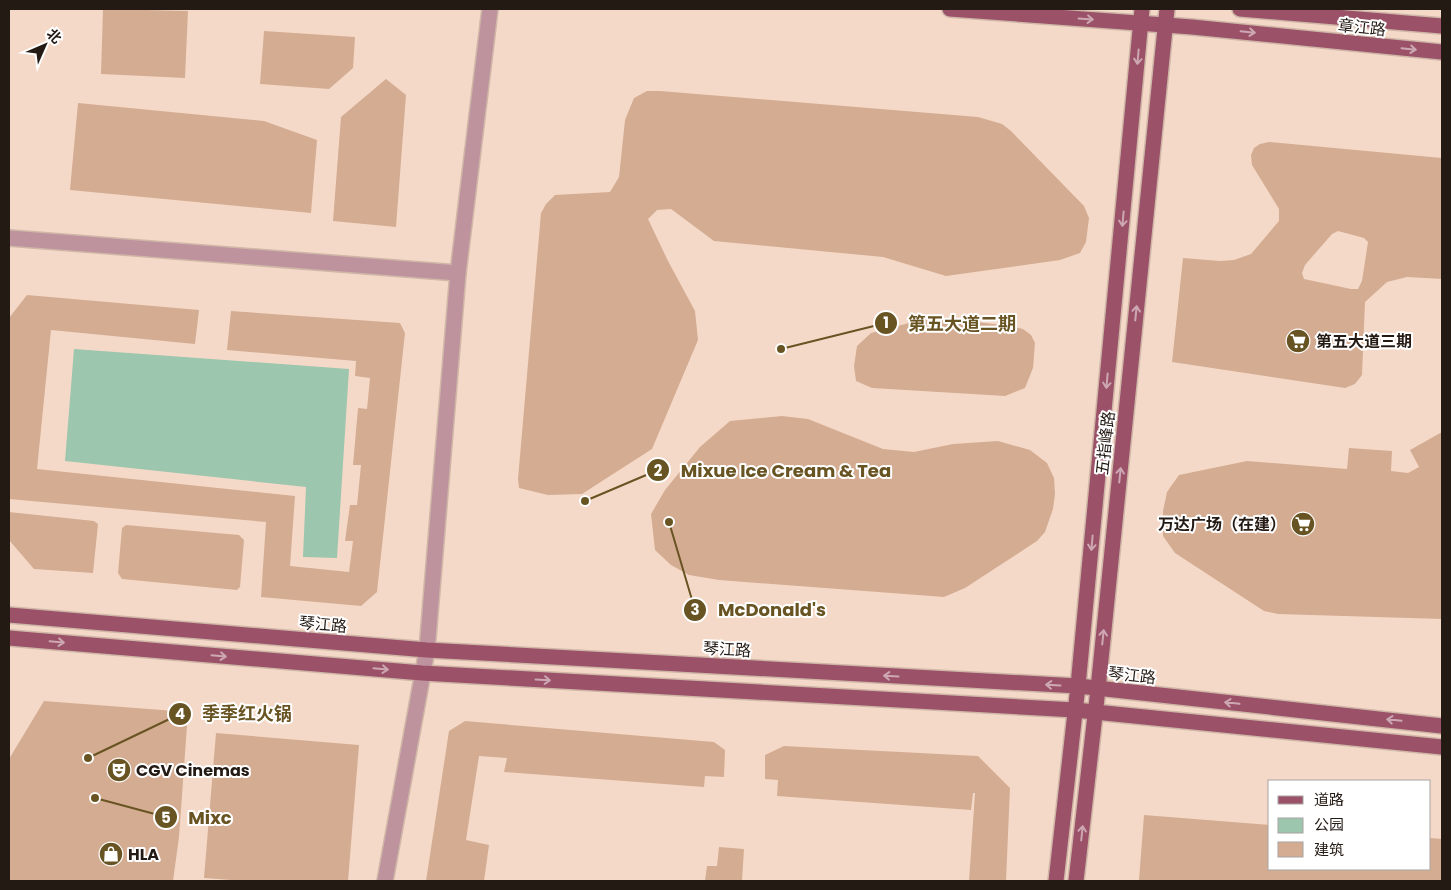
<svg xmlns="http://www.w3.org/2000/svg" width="1451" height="890" viewBox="0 0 1451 890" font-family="Poppins,'Noto Sans SC',sans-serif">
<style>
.green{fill:#9cc6ae}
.building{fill:#d4ac92;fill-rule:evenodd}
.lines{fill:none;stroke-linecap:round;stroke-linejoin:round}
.minor-casing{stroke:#cfb7a8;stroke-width:18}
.major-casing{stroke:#cfb7a8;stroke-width:18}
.minor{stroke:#be939e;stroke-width:15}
.major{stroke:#9b5168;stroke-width:15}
.oneway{stroke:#cda8b4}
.labels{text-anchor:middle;stroke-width:4;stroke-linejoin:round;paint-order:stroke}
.street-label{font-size:16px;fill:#241a14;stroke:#fff}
.poi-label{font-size:16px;font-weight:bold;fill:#241a14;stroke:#fff;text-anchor:start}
.leader{fill:none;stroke:#685322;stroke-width:2}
.callout-dot{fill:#685322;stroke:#fff;stroke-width:2}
.mark-label{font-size:15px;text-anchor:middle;font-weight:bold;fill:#fff}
.callout-label{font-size:18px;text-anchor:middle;font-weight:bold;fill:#685322;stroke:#fff;stroke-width:4;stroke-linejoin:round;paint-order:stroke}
</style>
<rect width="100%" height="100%" fill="#f5d9c8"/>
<!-- green -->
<path class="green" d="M 74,349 L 349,369 L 337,558 L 303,557 L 306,487 L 65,461 Z"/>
<!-- building -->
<g class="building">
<path d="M 103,9 L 188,11 L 185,78 L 101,74 Z"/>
<path d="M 264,31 L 355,37 L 353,68 L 329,89 L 260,84 Z"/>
<path d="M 386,79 L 406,95 L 396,227 L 333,221 L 341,117 Z"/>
<path d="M 647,91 L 660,91 L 978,117 L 1002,124 L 1011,131 L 1084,206 L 1089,218 L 1086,242 L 1080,253 L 1060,260 L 946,276 L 883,257 L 714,241 L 671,209 L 657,210 L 648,219 L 668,261 L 695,311 L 698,340 L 652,449 L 582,494 L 548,495 L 519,488 L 518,479 L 541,213 L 546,204 L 555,195 L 610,192 L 619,177 L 625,120 L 634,98 Z"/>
<path d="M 78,103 L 264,121 L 317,140 L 311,213 L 70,190 Z"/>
<path d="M 1269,142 L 1442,158 L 1442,279 L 1407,277 L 1387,282 L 1365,302 L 1362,375 L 1355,384 L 1345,388 L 1172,362 L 1183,258 L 1220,261 L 1234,260 L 1251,254 L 1279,221 L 1279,209 L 1252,165 L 1251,155 L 1254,148 L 1260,144 ZM 1338,231 L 1364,238 L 1368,242 L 1362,281 L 1358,289 L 1351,289 L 1304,279 L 1302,273 L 1305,265 L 1332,234 Z"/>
<path d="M 27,295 L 199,310 L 195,344 L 51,330 L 37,469 L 295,496 L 290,566 L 349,572 L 353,541 L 345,541 L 350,505 L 357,505 L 361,465 L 353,465 L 358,408 L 367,409 L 370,378 L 355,376 L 356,361 L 227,350 L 231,311 L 400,323 L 405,333 L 377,592 L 361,606 L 261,597 L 266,522 L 9,499 L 9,318 Z"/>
<path d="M 932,317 L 1011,326 L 1023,329 L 1031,335 L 1035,343 L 1033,368 L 1025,388 L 1005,396 L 872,388 L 856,381 L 854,366 L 857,346 L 871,333 Z"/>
<path d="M 782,416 L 808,419 L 883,449 L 914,452 L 953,444 L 998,441 L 1030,450 L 1047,463 L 1054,478 L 1055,494 L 1053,509 L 1045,532 L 1037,541 L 965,588 L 944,597 L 719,580 L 689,575 L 671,565 L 655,550 L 651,514 L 665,490 L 700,447 L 730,421 Z"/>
<path d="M 1442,432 L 1442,619 L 1278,614 L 1264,611 L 1175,553 L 1163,536 L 1163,511 L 1167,492 L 1179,475 L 1247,461 L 1347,469 L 1349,448 L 1392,451 L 1391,471 L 1408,473 L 1419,467 L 1410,450 Z"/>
<path d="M 9,512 L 94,521 L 98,524 L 93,573 L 34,569 L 9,540 Z"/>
<path d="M 126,525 L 239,535 L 244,540 L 240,587 L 237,590 L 122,579 L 118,573 L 122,528 Z"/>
<path d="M 44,701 L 188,712 L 179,837 L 173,881 L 9,881 L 9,759 Z"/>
<path d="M 465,721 L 714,742 L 725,750 L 724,777 L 705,776 L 704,787 L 504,772 L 507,758 L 479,756 L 466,840 L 489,845 L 484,881 L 426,881 L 449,731 Z"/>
<path d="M 216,733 L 359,745 L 348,881 L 245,881 L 204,878 Z"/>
<path d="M 784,746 L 978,756 L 1010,788 L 1006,881 L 969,881 L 975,793 L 973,793 L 971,810 L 777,796 L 778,780 L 765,779 L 765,755 Z"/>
<path d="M 1144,815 L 1270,825 L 1270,869 L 1430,869 L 1430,838 L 1442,839 L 1442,881 L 1164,881 L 1139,880 Z"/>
<path d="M 719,847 L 744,849 L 742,881 L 705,881 L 707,866 L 717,866 Z"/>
</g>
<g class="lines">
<!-- minor casing -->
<g class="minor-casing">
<g id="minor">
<path d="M 9,238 L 458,273"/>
<path d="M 385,881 L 427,650 L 458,273 L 490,9"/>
</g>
</g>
<!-- major casing -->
<g class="major-casing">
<g id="major">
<path d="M 950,9 L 1192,27 L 1442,52"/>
<path d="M 1240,9 L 1442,26"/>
<path d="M 9,615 L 427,650 L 1078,686 L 1442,726"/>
<path d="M 9,638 L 422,673 L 1075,710 L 1442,747"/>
<path d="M 1056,881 L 1078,686 L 1142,9"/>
<path d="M 1076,881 L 1098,689 L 1167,9"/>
</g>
</g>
<!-- minor -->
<use href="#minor" class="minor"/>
<!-- major -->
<use href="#major" class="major"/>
</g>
<!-- one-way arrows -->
<defs><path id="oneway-shaft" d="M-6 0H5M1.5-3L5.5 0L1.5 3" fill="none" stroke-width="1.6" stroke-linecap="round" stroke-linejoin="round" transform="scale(1.25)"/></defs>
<g class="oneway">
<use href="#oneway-shaft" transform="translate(1086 19) rotate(4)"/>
<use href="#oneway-shaft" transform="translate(1248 32) rotate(6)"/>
<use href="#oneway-shaft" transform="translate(1409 49) rotate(6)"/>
<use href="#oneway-shaft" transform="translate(1138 57) rotate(95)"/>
<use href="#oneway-shaft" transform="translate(1123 219) rotate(95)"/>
<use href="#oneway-shaft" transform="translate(1136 313) rotate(-84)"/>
<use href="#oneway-shaft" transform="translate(1107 381) rotate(95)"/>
<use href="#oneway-shaft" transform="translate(1120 475) rotate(-84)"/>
<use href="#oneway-shaft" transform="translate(1092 543) rotate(95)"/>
<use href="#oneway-shaft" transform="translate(1103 637) rotate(-84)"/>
<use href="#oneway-shaft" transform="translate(57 642) rotate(5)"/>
<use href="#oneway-shaft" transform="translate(219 656) rotate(5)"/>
<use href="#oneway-shaft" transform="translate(381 669) rotate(5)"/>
<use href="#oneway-shaft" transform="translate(891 676) rotate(-177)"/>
<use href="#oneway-shaft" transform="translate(543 680) rotate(3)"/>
<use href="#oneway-shaft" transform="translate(1053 685) rotate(-177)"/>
<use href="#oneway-shaft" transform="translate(1232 703) rotate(-174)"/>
<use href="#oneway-shaft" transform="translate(1394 720) rotate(-174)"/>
<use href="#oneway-shaft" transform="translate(1082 833) rotate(-84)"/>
</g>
<!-- icons -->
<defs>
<g id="supermarket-disc" transform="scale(1.25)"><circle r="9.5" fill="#685322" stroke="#fff"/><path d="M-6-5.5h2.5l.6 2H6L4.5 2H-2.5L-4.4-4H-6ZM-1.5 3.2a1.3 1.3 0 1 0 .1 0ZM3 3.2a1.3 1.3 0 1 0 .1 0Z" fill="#fff"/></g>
<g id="theatre-disc" transform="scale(1.25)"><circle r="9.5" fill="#685322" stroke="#fff"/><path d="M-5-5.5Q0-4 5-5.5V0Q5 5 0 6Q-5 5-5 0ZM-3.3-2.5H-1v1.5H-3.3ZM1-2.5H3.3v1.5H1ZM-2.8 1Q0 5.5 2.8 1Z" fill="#fff"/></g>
<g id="shop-disc" transform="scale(1.25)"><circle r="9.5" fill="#685322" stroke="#fff"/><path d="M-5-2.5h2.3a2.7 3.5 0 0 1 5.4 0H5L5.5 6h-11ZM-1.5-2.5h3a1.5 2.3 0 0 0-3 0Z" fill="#fff"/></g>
</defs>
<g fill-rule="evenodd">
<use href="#supermarket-disc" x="1298" y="341"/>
<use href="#supermarket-disc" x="1303" y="524"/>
<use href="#theatre-disc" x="119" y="770"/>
<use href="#shop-disc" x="111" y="854"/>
</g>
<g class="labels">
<!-- street labels -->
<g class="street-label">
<text transform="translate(1362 27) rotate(6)" y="6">章江路</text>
<text transform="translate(1105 443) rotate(-84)" y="6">五指峰路</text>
<text transform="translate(323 624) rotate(5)" y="6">琴江路</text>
<text transform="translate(727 649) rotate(3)" y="6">琴江路</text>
<text transform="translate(1132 675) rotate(6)" y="6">琴江路</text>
</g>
<!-- poi labels -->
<g class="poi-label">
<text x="1316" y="347">第五大道三期</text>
<text x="1286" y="530" text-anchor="end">万达广场（在建）</text>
<text x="136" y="776">CGV Cinemas</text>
<text x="128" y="860">HLA</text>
</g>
</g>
<!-- callouts -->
<path class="leader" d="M781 349L886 323M585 501L658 470M669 522L695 610M88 758L180 714M95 798L166 817"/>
<g class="callout-dot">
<circle cx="781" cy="349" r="5"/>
<circle cx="585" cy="501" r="5"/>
<circle cx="669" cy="522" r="5"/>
<circle cx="88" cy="758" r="5"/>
<circle cx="95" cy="798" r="5"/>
<circle cx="886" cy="323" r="12"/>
<circle cx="658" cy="470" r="12"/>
<circle cx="695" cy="610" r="12"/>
<circle cx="180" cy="714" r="12"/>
<circle cx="166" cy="817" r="12"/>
</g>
<g class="mark-label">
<text x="886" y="328">1</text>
<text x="658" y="476">2</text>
<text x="695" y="615">3</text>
<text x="180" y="719">4</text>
<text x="166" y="823">5</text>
</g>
<g class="callout-label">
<text x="962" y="330">第五大道二期</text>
<text x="786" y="477">Mixue Ice Cream &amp; Tea</text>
<text x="772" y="616">McDonald's</text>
<text x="247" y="720">季季红火锅</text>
<text x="210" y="824">Mixc</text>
</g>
<!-- border -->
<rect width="1451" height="890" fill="none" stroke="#241a14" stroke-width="20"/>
<!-- legend -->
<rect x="1268" y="780" width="162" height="90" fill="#ffffff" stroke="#a7a3a1"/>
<rect x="1278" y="796" width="25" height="8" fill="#9b5168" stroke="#a7a3a1"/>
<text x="1314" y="805" font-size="15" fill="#241a14">道路</text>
<rect x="1278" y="818" width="25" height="15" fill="#9cc6ae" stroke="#a7a3a1"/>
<text x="1314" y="830" font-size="15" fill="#241a14">公园</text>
<rect x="1278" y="842" width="25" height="15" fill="#d4ac92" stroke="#a7a3a1"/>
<text x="1314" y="855" font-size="15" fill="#241a14">建筑</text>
<!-- north arrow -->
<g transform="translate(45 45) rotate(45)" stroke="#ffffff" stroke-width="4" paint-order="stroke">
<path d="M0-4L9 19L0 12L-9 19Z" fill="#241a14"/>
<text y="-8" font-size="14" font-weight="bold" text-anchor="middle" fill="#241a14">北</text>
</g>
</svg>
